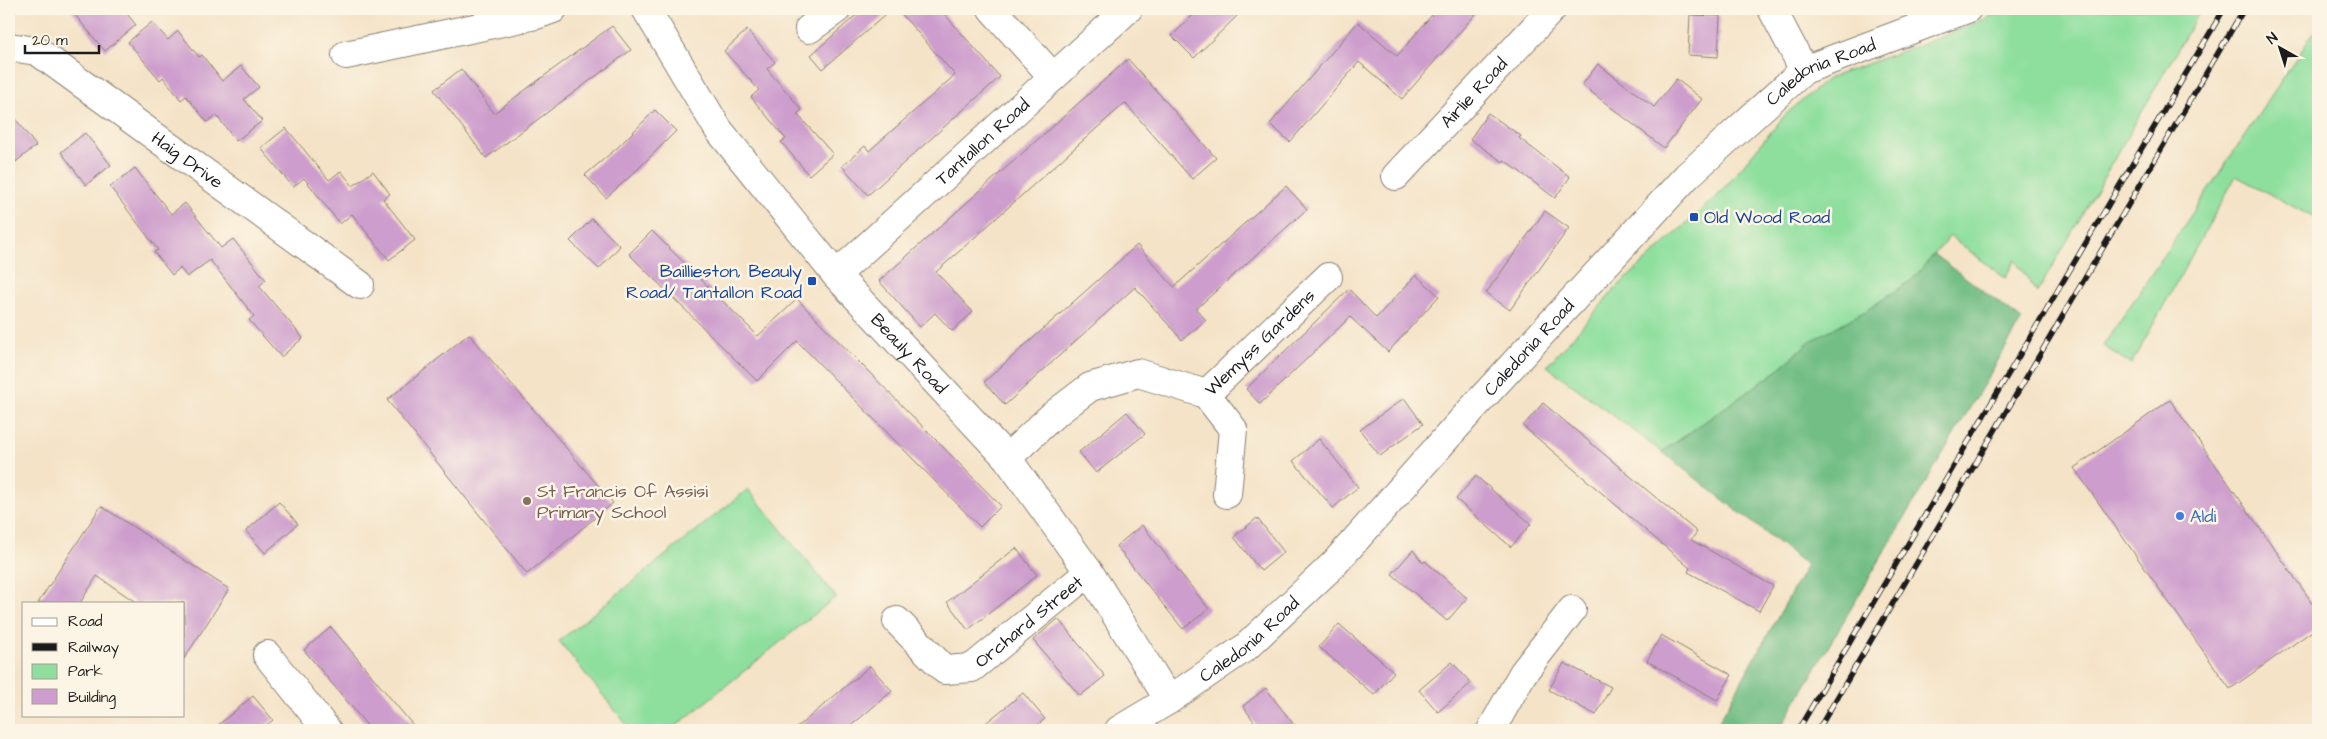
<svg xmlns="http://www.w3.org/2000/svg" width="2327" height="739" viewBox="0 0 2327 739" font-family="'Architects Daughter',sans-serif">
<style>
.green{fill:#8edf9e;stroke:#557e5d}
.forest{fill:#72be85;stroke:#476d50}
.building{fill:#cd9ecd}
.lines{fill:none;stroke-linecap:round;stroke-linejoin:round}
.minor-casing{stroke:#888072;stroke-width:30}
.minor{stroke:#fff;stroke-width:28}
.rail-casing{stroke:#1c1c1c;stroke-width:5.5}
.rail{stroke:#fcf5e5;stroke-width:4;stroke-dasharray:11;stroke-linecap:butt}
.transit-dot{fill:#1a4fb4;stroke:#fcf5e5;stroke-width:2}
.education-dot{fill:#8d6e63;stroke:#fcf5e5;stroke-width:2}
.shop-dot{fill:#3f7fe0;stroke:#fcf5e5;stroke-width:2}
.labels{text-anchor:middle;stroke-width:5;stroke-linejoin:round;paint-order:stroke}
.street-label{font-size:18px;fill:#1c1c1c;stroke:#fcf5e5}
.transit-label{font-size:18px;fill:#164399;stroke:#fcf5e5;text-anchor:start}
.education-label{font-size:18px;fill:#785e54;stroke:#fcf5e5;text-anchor:start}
.shop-label{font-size:18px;fill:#366cbe;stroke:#fcf5e5;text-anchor:start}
</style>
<rect width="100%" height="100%" fill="#fcf5e5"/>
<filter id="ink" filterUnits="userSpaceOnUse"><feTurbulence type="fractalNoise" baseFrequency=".02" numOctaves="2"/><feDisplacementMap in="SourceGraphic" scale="10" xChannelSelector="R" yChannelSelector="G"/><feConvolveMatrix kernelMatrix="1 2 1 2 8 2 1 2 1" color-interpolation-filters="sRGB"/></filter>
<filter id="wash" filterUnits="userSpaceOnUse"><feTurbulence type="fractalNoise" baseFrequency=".0096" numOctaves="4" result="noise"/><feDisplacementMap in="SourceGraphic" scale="20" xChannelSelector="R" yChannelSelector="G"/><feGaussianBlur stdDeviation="1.12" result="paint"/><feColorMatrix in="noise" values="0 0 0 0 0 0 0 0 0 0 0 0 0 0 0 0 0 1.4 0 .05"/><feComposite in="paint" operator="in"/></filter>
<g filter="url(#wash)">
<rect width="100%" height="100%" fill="#f4e3c7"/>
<!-- green -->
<g class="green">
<path d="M 2008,9 L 2201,9 L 2037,293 L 2015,260 L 2005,278 L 1950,236 L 1912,280 L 1867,310 L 1809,342 L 1777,371 L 1662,452 L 1547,366 L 1616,288 L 1720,193 L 1786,114 L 1829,78 L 1954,32 Z"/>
<path d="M 2318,26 L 2318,220 L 2236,176 L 2131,364 L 2103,346 Z"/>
<path d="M 748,489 L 836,597 L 671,730 L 631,730 L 559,641 Z"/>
</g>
<!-- forest -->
<path class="forest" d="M 1934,254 L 2022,320 L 1779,730 L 1714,730 L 1807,565 L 1662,452 L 1777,371 L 1809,342 L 1867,310 L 1912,280 Z"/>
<g id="blocks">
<!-- building -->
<g class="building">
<path d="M 70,9 L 123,9 L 136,25 L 105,51 Z"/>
<path d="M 863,9 L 892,9 L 823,69 L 811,55 Z"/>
<path d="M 897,9 L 940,9 L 1000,77 L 868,195 L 842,166 L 865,146 L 869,151 L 955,75 Z"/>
<path d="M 1199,9 L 1244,9 L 1194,58 L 1172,36 Z"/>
<path d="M 1437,9 L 1480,9 L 1402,99 L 1359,62 L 1290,142 L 1270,124 L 1358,22 L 1397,56 Z"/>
<path d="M 1690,15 L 1720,16 L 1718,57 L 1688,55 Z"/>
<path d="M 152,22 L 168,40 L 178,31 L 199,57 L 202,55 L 222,81 L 241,66 L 259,87 L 244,99 L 262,121 L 236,141 L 216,115 L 207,122 L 186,96 L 181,100 L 163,77 L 160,80 L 128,42 Z"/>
<path d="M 612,26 L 631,50 L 486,158 L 434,90 L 461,69 L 494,113 Z"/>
<path d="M 747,30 L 775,62 L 767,69 L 802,110 L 797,114 L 833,154 L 809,175 L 781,142 L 786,139 L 751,97 L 759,90 L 724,51 Z"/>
<path d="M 1128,59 L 1216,158 L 1192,179 L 1125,103 L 936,272 L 973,312 L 952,331 L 935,313 L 920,327 L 879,281 Z"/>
<path d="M 1598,64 L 1654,107 L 1676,79 L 1702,99 L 1664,148 L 1582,85 Z"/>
<path d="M 9,110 L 36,146 L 9,167 Z"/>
<path d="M 655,110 L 676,131 L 637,170 L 606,198 L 585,175 L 617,148 Z"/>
<path d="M 1488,113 L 1521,136 L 1519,138 L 1570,177 L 1555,198 L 1504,160 L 1503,162 L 1470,139 Z"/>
<path d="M 286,128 L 329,180 L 341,171 L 353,186 L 373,171 L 390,194 L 383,199 L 415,240 L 389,260 L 352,214 L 340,224 L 304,178 L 293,187 L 261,148 Z"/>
<path d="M 85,133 L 111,165 L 86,185 L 61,152 Z"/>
<path d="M 135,168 L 171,214 L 185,203 L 221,248 L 233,239 L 266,280 L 259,286 L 303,338 L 281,357 L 249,320 L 254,316 L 210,260 L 187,277 L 180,268 L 172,275 L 154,252 L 158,250 L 146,234 L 110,187 Z"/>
<path d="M 1286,186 L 1307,209 L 1196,309 L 1206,320 L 1182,340 L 1135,287 L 1005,405 L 984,382 L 1137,245 L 1174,287 Z"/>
<path d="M 1545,211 L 1569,228 L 1510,310 L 1486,293 Z"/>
<path d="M 592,219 L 620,246 L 599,269 L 570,241 Z"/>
<path d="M 652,231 L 758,336 L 797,299 L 1001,506 L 980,527 L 797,341 L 757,381 L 629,254 Z"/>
<path d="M 1416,275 L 1439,296 L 1388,352 L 1350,317 L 1260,404 L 1246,389 L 1349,289 L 1376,318 Z"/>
<path d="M 469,334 L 613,503 L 527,574 L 387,400 Z"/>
<path d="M 1404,398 L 1423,424 L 1380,456 L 1360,430 Z"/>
<path d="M 2170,400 L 2318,611 L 2318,627 L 2230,689 L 2074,468 Z"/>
<path d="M 1543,403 L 1697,532 L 1691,540 L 1773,586 L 1759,611 L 1688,572 L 1690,568 L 1523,426 Z"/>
<path d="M 1127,412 L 1145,434 L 1096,473 L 1079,452 Z"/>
<path d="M 1319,439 L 1358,487 L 1333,508 L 1293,461 Z"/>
<path d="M 1476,476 L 1531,524 L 1511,547 L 1456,499 Z"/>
<path d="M 279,502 L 298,524 L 265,553 L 246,531 Z"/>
<path d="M 101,506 L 229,589 L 184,659 L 184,603 L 137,603 L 97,576 L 80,603 L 38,603 Z"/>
<path d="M 1257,518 L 1284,552 L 1261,571 L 1234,537 Z"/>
<path d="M 1142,525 L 1209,609 L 1183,629 L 1116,546 Z"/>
<path d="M 1016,548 L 1037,575 L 968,630 L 947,602 Z"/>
<path d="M 1413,550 L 1423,563 L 1425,561 L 1467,598 L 1447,621 L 1392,574 Z"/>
<path d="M 1058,619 L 1105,676 L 1080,696 L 1033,640 Z"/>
<path d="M 1339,624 L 1394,672 L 1374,695 L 1319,647 Z"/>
<path d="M 331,627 L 417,730 L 371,730 L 304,650 Z"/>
<path d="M 1661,635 L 1732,675 L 1717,700 L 1647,661 Z"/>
<path d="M 1452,662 L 1471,683 L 1438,712 L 1419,690 Z"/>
<path d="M 1564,663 L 1611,687 L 1596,715 L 1549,690 Z"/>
<path d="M 870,666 L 892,691 L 846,730 L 794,730 Z"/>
<path d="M 1266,688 L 1277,703 L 1298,730 L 1260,730 L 1243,706 Z"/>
<path d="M 1023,693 L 1045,719 L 1031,730 L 977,730 Z"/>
<path d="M 253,696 L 273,720 L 260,730 L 212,730 Z"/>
</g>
</g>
</g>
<g filter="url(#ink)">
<use href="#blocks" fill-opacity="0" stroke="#888072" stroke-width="1"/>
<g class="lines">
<!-- minor casing -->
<g class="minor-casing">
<g id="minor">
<path id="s1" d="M 646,9 L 718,129 L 836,275 L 1007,458 L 1089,572 L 1169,700"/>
<path d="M 992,9 L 1053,77"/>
<path d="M 1772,9 L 1804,70"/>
<path d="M 809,29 L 837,9"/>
<path id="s2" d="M 9,47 L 37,51 L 360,285"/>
<path d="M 346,55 L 536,15 L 553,9"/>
<path id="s3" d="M 1396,176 L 1552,9"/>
<path id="s4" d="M 836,275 L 1128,9"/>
<path d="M 1206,394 L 1233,429 L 1227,494"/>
<path id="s5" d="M 1007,458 L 1052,416 L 1090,387 L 1138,373 L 1206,394 L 1328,277"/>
<path id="s6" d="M 897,621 L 945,670 L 972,668 L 1089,572"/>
<path d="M 267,655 L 327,730"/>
<path id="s7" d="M 1119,730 L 1169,700 L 1246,647 L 1333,565 L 1473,408 L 1687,176 L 1804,70 L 1967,9"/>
<path d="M 1491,730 L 1523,673 L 1572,610"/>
</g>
</g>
<!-- minor -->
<use href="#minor" class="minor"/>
<!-- rail casing -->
<g class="rail-casing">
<g id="rail">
<path d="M 1798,730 L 2224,9"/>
<path d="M 1818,730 L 2244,9"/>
</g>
</g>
<!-- rail -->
<use href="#rail" class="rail"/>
</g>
</g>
<!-- markers -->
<g class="transit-dot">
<rect x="1689" y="212" width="10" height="10" rx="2.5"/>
<rect x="807" y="276" width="10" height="10" rx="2.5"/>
</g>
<circle class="education-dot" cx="527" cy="501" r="5"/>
<circle class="shop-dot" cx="2180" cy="516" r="5"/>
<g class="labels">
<!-- street labels -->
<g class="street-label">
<text dy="6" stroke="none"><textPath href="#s7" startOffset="969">Caledonia Road</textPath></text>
<text dy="6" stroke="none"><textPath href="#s3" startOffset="114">Airlie Road</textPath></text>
<text dy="6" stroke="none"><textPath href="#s4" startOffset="198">Tantallon Road</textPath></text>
<text dy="6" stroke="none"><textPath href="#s2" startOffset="214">Haig Drive</textPath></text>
<text dy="6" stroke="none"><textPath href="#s5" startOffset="305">Wemyss Gardens</textPath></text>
<text dy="6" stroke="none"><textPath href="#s7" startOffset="564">Caledonia Road</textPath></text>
<text dy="6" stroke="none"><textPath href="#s1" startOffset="435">Beauly Road</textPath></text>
<text dy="6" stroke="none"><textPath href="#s6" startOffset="169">Orchard Street</textPath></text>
<text dy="6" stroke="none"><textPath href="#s7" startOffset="159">Caledonia Road</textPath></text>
</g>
<!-- transit labels -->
<g class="transit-label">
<text x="1704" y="223">Old Wood Road</text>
<text x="802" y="277" text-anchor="end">Baillieston, Beauly<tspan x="802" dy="21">Road/ Tantallon Road</tspan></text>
</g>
<!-- education labels -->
<g class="education-label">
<text x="537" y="497">St Francis Of Assisi<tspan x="537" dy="21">Primary School</tspan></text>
</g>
<!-- shop labels -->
<g class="shop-label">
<text x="2190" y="522">Aldi</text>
</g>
</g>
<!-- margin -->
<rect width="2327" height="739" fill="none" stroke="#fcf5e5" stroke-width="30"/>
<!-- legend -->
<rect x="22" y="602" width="162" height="115" fill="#fcf5e5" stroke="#a29e95"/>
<rect x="32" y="618" width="25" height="8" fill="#ffffff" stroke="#a29e95"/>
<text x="68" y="626" font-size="15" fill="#1c1c1c">Road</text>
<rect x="32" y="643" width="25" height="8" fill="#1c1c1c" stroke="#a29e95"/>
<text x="68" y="652" font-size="15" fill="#1c1c1c">Railway</text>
<rect x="32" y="664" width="25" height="15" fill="#8edf9e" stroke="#a29e95"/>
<text x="68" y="676" font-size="15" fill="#1c1c1c">Park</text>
<rect x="32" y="689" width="25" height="15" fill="#cd9ecd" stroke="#a29e95"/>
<text x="68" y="702" font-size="15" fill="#1c1c1c">Building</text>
<!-- north arrow -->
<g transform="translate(2280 48) rotate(321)" stroke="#fcf5e5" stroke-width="4" paint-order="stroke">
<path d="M0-4L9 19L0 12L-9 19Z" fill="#1c1c1c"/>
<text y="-8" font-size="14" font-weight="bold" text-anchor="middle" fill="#1c1c1c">N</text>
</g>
<!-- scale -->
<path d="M25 45v8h74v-8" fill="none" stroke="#1c1c1c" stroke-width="2.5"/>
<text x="32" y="45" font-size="15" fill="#1c1c1c" stroke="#fcf5e5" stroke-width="4" paint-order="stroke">20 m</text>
</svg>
